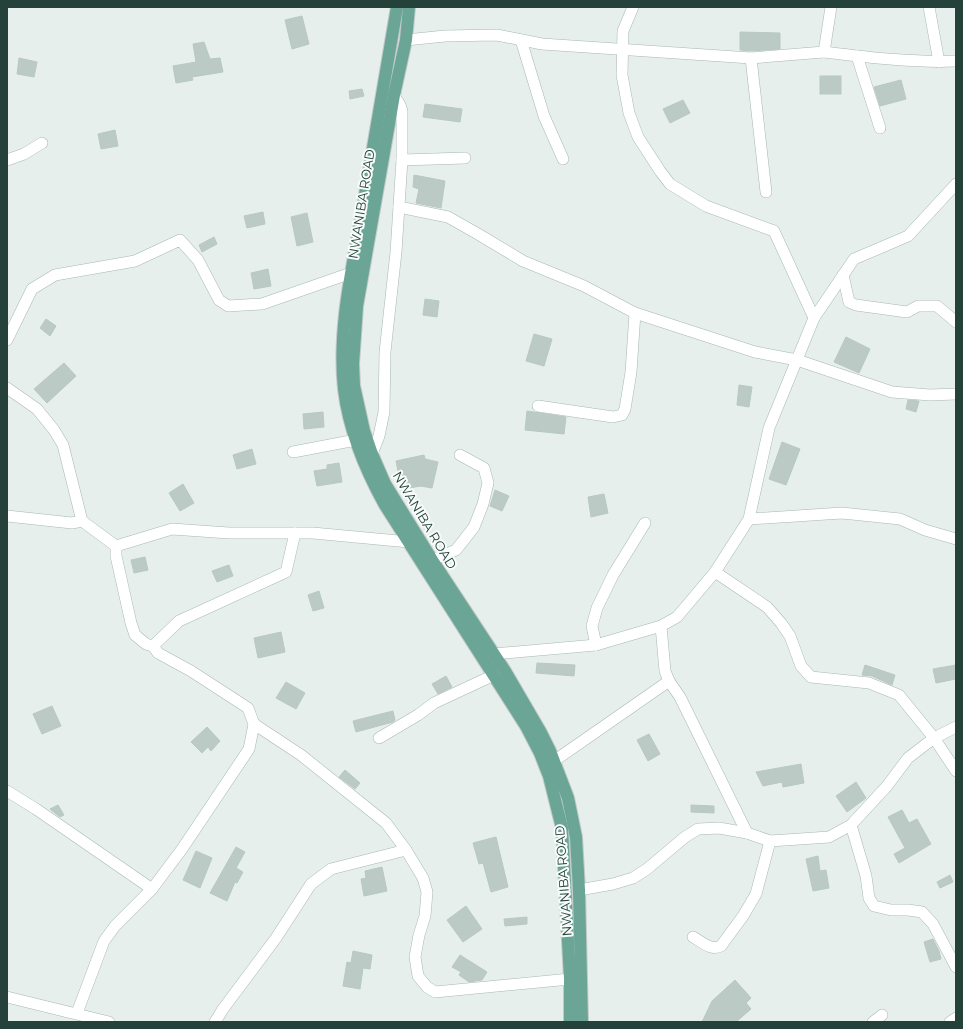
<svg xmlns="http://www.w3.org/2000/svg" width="963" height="1029" viewBox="0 0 963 1029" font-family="Montserrat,sans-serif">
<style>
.building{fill:#bbcac4;stroke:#b8c9c2}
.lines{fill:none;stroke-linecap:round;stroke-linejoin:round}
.minor-casing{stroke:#a8b8b2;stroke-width:12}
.major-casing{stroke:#c2cac8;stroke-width:14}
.minor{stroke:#fff;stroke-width:11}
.major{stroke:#6aa596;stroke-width:12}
.labels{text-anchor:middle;stroke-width:4;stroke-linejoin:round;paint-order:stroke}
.street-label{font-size:13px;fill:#24423a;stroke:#f7fbf9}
</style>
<rect width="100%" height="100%" fill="#e6efeb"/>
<!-- building -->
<g class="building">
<path d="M 302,16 L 309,44 L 292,49 L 285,20 Z"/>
<path d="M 740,32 L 780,33 L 780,49 L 751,51 L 740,50 Z"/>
<path d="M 204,42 L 210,59 L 220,58 L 223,72 L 192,77 L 193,80 L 176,83 L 173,66 L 196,62 L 193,44 Z"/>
<path d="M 19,58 L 37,62 L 34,77 L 17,74 Z"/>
<rect x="820" y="76" width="21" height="18"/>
<path d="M 901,80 L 906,99 L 880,106 L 874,87 Z"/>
<path d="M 362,89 L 364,96 L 350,99 L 349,91 Z"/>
<path d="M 683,100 L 690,113 L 670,123 L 663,109 Z"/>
<path d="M 425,104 L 462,109 L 460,122 L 423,117 Z"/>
<path d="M 115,130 L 118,146 L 101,149 L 98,134 Z"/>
<path d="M 414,175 L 445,181 L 441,208 L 416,203 L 419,189 L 413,187 Z"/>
<path d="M 263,212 L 265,224 L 247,228 L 244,216 Z"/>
<path d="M 307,213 L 313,242 L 297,246 L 291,217 Z"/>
<path d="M 214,237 L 217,244 L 202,252 L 199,245 Z"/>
<path d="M 268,269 L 271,286 L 254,289 L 251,273 Z"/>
<path d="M 425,299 L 439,301 L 437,317 L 423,315 Z"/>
<path d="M 46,319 L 56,326 L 50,336 L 40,328 Z"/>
<path d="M 534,334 L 552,339 L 544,366 L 526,361 Z"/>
<path d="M 846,337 L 870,349 L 859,373 L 834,362 Z"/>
<path d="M 64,363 L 76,376 L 47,403 L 34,389 Z"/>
<path d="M 739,385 L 752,387 L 749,407 L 737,405 Z"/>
<path d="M 908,400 L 919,401 L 916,412 L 906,409 Z"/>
<path d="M 527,411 L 566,417 L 564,434 L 525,430 Z"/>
<path d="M 323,412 L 324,427 L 304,429 L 303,414 Z"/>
<path d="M 782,442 L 800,449 L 786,485 L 769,479 Z"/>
<path d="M 252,449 L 256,464 L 237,469 L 233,455 Z"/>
<path d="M 424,455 L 425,459 L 438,462 L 432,488 L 421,486 L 409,488 L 408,485 L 401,486 L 396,461 Z"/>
<path d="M 339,463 L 342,482 L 317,486 L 314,471 L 327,469 L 327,465 Z"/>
<path d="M 183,484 L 194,503 L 180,511 L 169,493 Z"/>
<path d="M 495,490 L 509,496 L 502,511 L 490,506 Z"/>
<path d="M 604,494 L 608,513 L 591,517 L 588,497 Z"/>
<path d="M 145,557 L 148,570 L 134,573 L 131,560 Z"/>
<path d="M 229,565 L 233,576 L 217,582 L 212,571 Z"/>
<path d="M 319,591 L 324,608 L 313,611 L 308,595 Z"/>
<path d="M 281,632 L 285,652 L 258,658 L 254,638 Z"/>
<path d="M 537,663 L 575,665 L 574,676 L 536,673 Z"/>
<path d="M 865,665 L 895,675 L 892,685 L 872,676 L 862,675 Z"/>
<path d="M 956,665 L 956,679 L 936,683 L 933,669 Z"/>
<path d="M 446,676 L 452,687 L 438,694 L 432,684 Z"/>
<path d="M 286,682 L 305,693 L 296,709 L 276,698 Z"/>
<path d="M 52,706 L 61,726 L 42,734 L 33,714 Z"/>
<path d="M 393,711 L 395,720 L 393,722 L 356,732 L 353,721 Z"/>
<path d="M 207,727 L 220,741 L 211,751 L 208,747 L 202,753 L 191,742 Z"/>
<path d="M 649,734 L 660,754 L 648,761 L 637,740 Z"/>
<path d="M 801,764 L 804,783 L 783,787 L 782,782 L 763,786 L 756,772 Z"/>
<path d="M 345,770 L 360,783 L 355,789 L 339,777 Z"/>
<path d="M 856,782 L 866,798 L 847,812 L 836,796 Z"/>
<path d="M 58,805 L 64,815 L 60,817 L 50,809 Z"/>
<path d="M 691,805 L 714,806 L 714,813 L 691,812 Z"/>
<path d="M 902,810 L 909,823 L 917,819 L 931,844 L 899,863 L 894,854 L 905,848 L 888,817 Z"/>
<path d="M 496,837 L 508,887 L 491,892 L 483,863 L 479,864 L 473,843 Z"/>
<path d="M 236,847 L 245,852 L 236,868 L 243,872 L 237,883 L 235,882 L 227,901 L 210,893 Z"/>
<path d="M 196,851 L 212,858 L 200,888 L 183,880 Z"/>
<path d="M 818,856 L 820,871 L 826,870 L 829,888 L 813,891 L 806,859 Z"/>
<path d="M 382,867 L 387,891 L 364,896 L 361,879 L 366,878 L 365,871 Z"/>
<path d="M 950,875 L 953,882 L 940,888 L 937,882 Z"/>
<path d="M 466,906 L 482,929 L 463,942 L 447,920 Z"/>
<path d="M 527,917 L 527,924 L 505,926 L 504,919 Z"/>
<path d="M 933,939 L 939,951 L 941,959 L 930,962 L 924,942 Z"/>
<path d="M 353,951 L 372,955 L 370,969 L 363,968 L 360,989 L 343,986 L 347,962 L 351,963 Z"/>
<path d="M 460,955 L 487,972 L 482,980 L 469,982 L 459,975 L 461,972 L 452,967 Z"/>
<path d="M 735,980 L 751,998 L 746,1003 L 751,1009 L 736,1022 L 702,1022 L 712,1001 Z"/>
</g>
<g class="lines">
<!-- minor casing -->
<g class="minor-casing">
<g id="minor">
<path d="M 633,7 L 623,31 L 622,75 L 629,113 L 638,137 L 660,171 L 670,184 L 706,206 L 774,231 L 814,318"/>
<path d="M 929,7 L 939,62"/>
<path d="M 406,40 L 445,36 L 497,35 L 542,44 L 751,58 L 824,52 L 831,7"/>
<path d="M 521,40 L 544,116 L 563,159"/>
<path d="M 824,52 C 867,57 912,63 956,61"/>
<path d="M 857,56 L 880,128"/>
<path d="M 751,58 L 766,192"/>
<path d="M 7,160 L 24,154 L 42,143"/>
<path d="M 402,160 L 465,158"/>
<path d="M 399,207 L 448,217 L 478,234 L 523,261 L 584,286 L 635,313 L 755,352 L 797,360 L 892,392 L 930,395 L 956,394"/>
<path d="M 843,275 L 849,302 L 856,305 L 907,312 L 918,306 L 937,306 L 956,322"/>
<path d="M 7,340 L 32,289 L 55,275 L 135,261 L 180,240 L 198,260 L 219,300 L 228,306 L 262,304 L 351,273"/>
<path d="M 7,388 L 37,409 L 54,430 L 63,445 L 82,521 L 116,546"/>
<path d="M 538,406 L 613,417 L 622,415 L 625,409 L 631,372 L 635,313"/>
<path d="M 293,452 L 356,440"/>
<path d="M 372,454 L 379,436 L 384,412 L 385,352 L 396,252 L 402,160 L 402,111 L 400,105 L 394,95"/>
<path d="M 7,516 L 72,523 L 82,521"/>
<path d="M 749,519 L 842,513 L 900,519 L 925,530 L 956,539"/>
<path d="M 116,546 L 172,529 L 229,533 L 313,533 L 409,542"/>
<path d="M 432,560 L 456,550 L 474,527 L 483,504 L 488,483 L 484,468 L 460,455"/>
<path d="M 715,572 L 767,607 L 781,623 L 790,636 L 801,666 L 811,677 L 869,683 L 899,695 L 934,738 L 956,771"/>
<path d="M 661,626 L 665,671 L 669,681 L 680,697 L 747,833"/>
<path d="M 596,645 L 592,626 L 597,608 L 613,575 L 645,523"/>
<path d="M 153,646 L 179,621 L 286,572 L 295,533"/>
<path d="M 493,654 L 596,645 L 661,626 L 677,617 L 715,572 L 749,519 L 769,428 L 814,318 L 854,259 L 908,236 L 956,184"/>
<path d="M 254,724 L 301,755 L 386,823 L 406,850 L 423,878 L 427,892 L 425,916 L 419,935 L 415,957 L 418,976 L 427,987 L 435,992 L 570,979"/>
<path d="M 379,738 L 418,715 L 434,703 L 494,675"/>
<path d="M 554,761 L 669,681"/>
<path d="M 7,791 L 36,809 L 152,889"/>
<path d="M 851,825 L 866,876 L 869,898 L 874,906 L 891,910 L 908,910 L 922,912 L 933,924 L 956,967"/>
<path d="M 579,890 L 613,884 L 633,878 L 647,869 L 685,837 L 698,829 L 719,828 L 747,833 L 770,841 L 829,837 L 851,825 L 887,786 L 908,758 L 934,738 L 956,727"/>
<path d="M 693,937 C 702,942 711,951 721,946 L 743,916 L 756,894 L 770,841"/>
<path d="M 7,997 L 109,1022"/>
<path d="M 77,1013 L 104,941 L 115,926 L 152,889 L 182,849 L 249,749 L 254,724 L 248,708 L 191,671 L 158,653 L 153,646 L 146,644 L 135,635 L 131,623 L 116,556 L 116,546"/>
<path d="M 215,1022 L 223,1009 L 276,938 L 311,884 L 331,869 L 406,850"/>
<path d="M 873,1022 L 882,1015"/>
<path d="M 950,1022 L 956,1018"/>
</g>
</g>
<!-- major casing -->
<g class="major-casing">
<g id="major">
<path d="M 397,7 C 385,79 372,152 360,224 C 350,278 338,334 344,389 C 349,431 365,469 385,505 L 526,726 L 540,753 L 549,776 L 562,828 L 570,979 L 570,1022"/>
<path d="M 409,7 L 406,40 L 394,95 L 357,306 L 353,364 L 354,386 L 364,431 L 372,454 L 385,484 L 432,560 L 505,671 L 540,731 L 550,751 L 560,777 L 568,798 L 576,837 L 579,890 L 582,1022"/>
</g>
</g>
<!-- minor -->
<use href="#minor" class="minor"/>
<!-- major -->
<use href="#major" class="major"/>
</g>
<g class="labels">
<!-- street labels -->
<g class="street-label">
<text transform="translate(361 204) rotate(-81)" y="5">NWANIBA ROAD</text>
<text transform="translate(425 520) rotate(59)" y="5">NWANIBA ROAD</text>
<text transform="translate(563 881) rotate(-94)" y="5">NWANIBA ROAD</text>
</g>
</g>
<!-- border -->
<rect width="963" height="1029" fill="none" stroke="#24423a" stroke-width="16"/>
</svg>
